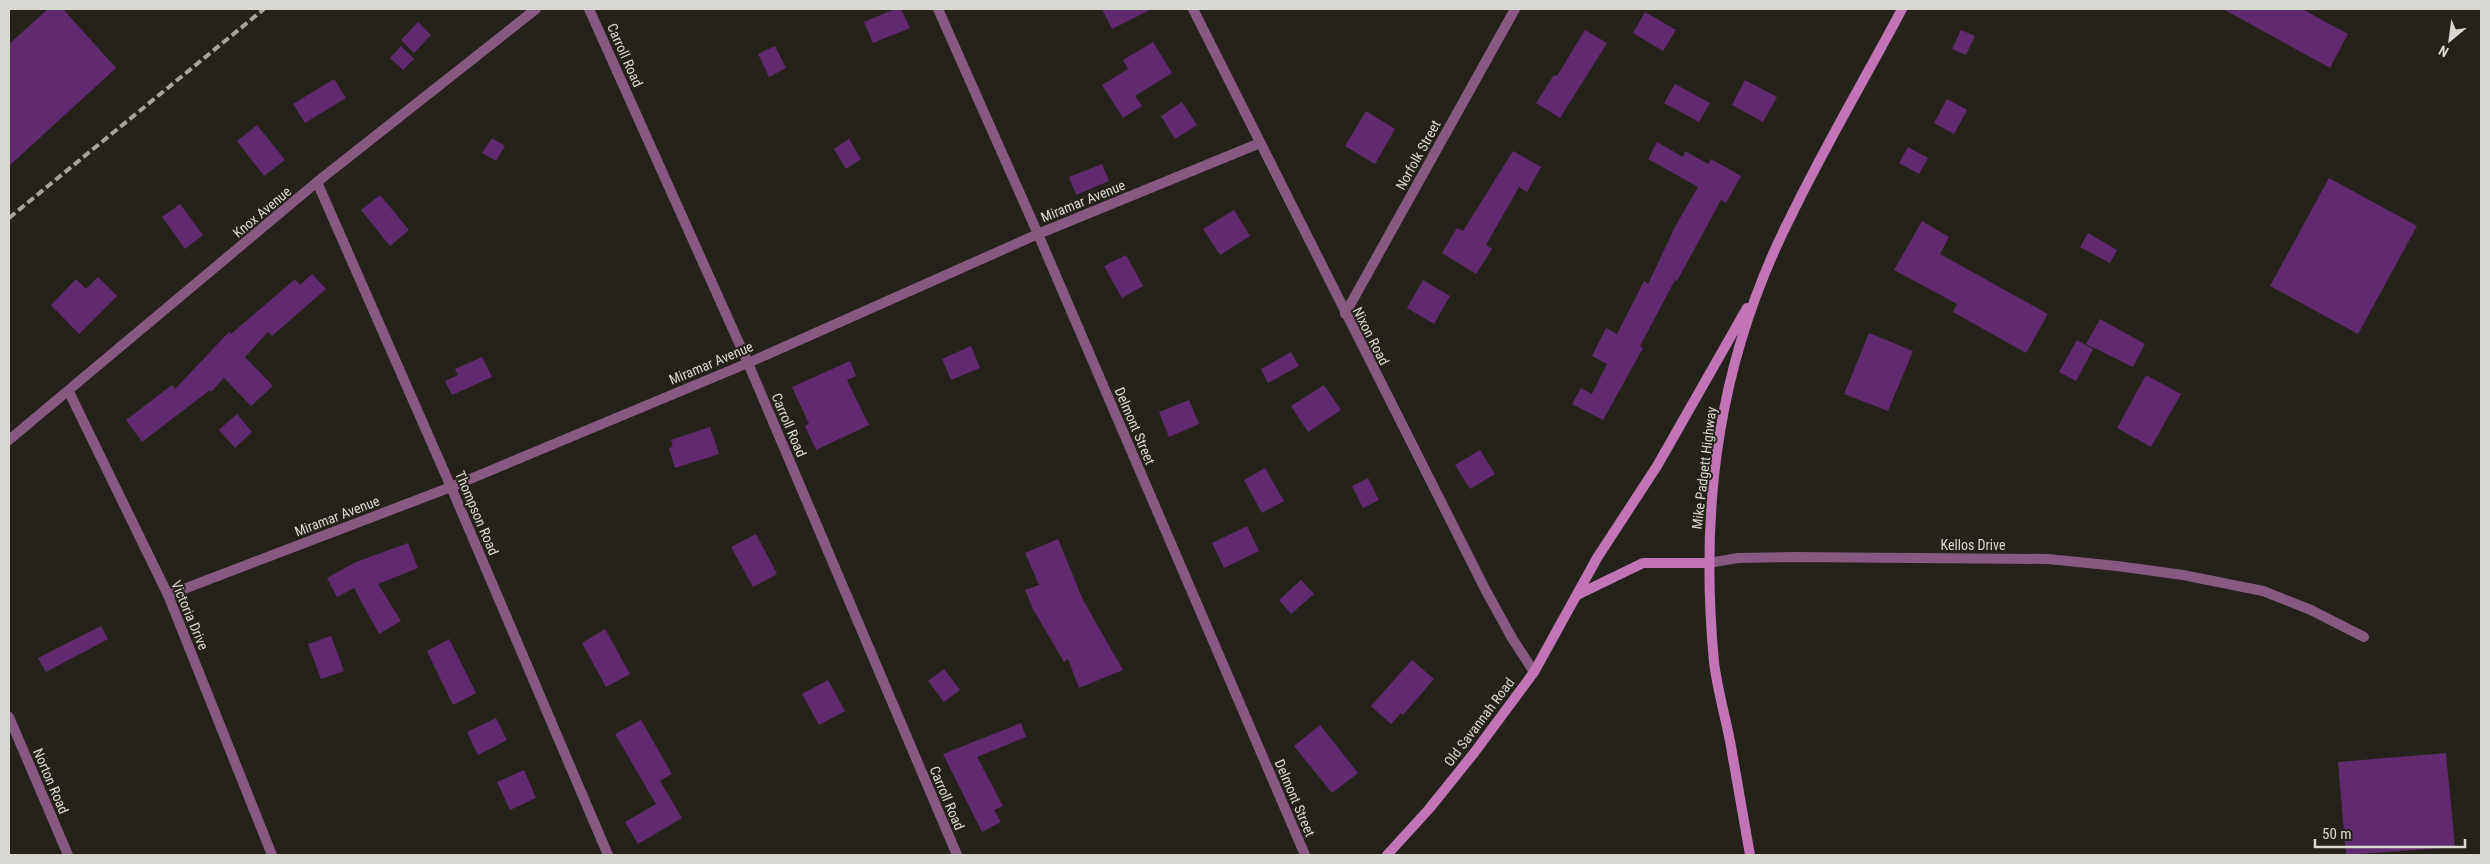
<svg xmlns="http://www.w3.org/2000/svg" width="2490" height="864" viewBox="0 0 2490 864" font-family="'Roboto Condensed',sans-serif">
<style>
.building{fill:#612a6f}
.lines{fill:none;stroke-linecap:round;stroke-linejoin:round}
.minor{stroke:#875880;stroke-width:10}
.tertiary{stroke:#875880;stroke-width:10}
.secondary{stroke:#c175b6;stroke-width:10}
.rail{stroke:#a6a49f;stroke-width:4;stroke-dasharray:8 4;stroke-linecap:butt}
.labels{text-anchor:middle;stroke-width:4;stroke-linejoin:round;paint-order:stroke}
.street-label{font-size:14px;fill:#dad8d3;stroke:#24221a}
</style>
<rect width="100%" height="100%" fill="#24221a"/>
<!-- building -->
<g class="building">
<path d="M 48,9 L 63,9 L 116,68 L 9,166 L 9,44 Z"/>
<path d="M 895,9 L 901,9 L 910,28 L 873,43 L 864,22 Z"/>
<path d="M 1102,9 L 1152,9 L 1112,29 Z"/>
<path d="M 2223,9 L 2302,9 L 2348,34 L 2330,68 Z"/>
<path d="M 1645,12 L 1676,30 L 1663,51 L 1633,33 Z"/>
<path d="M 418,22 L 431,35 L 414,53 L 401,40 Z"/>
<path d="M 1585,30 L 1607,43 L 1560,118 L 1536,103 L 1554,75 L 1557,76 Z"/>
<path d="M 1961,30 L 1975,36 L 1966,55 L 1952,49 Z"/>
<path d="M 1153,42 L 1172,73 L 1135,96 L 1142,106 L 1123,118 L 1102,85 L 1128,69 L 1123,60 Z"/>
<path d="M 401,46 L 414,59 L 403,70 L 390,58 Z"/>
<path d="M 775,46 L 786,68 L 769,77 L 758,54 Z"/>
<path d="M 334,79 L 346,98 L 305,123 L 293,104 Z"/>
<path d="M 1745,80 L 1777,97 L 1763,122 L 1732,105 Z"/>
<path d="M 1675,84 L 1710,103 L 1699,122 L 1664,103 Z"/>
<path d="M 1947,99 L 1967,110 L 1954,134 L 1934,123 Z"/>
<path d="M 1182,102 L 1197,125 L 1175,139 L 1161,116 Z"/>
<path d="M 1366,111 L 1395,129 L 1375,164 L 1345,146 Z"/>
<path d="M 257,125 L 285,160 L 264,176 L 237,141 Z"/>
<path d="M 492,138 L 505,146 L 496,161 L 482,153 Z"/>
<path d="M 849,139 L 861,159 L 846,169 L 834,149 Z"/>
<path d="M 1657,142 L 1683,157 L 1685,151 L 1708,164 L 1711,159 L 1741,176 L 1726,203 L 1721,200 L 1677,281 L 1675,280 L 1640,346 L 1643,348 L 1603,420 L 1572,404 L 1581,388 L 1592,394 L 1607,364 L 1592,356 L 1606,328 L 1617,334 L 1644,281 L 1648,284 L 1676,225 L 1698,187 L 1648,159 Z"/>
<path d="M 1908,147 L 1928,158 L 1919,174 L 1899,163 Z"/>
<path d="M 1513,151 L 1541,167 L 1527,192 L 1519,187 L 1486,245 L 1492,249 L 1476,274 L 1442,253 L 1457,228 L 1463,231 Z"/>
<path d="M 1102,164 L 1109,181 L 1076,195 L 1069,177 Z"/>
<path d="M 2329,178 L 2417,226 L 2358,334 L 2270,286 Z"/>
<path d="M 380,195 L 409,230 L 390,246 L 361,210 Z"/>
<path d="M 180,204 L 203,235 L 185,249 L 162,217 Z"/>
<path d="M 1234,210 L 1250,236 L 1220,255 L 1203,229 Z"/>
<path d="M 1922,221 L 1949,237 L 1940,254 L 2048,314 L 2026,353 L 1953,312 L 1957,304 L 1894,270 Z"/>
<path d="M 2088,233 L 2117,250 L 2110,263 L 2080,247 Z"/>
<path d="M 1126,255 L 1143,286 L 1122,298 L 1104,266 Z"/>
<path d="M 312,274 L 326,289 L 272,336 L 268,332 L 245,357 L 273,386 L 251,406 L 224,378 L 211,392 L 210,390 L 142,442 L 126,420 L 172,385 L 175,389 L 229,332 L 231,334 L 295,279 L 300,285 Z"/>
<path d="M 98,277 L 117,296 L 79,334 L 51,305 L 76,279 L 86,289 Z"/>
<path d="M 1423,280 L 1450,296 L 1434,324 L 1407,308 Z"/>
<path d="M 2100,319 L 2145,344 L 2133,367 L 2086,344 Z"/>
<path d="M 1869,333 L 1913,351 L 1888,411 L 1844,394 Z"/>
<path d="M 2077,340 L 2093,349 L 2076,381 L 2059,372 Z"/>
<path d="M 971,346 L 980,368 L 951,380 L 942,359 Z"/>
<path d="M 1291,352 L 1299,366 L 1268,383 L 1261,369 Z"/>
<path d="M 482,357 L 492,377 L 452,395 L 445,381 L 458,375 L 455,369 Z"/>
<path d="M 850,361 L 856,376 L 847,380 L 869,425 L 816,450 L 805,426 L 809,424 L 792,387 Z"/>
<path d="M 2146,375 L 2181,394 L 2151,447 L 2117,428 Z"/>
<path d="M 1324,385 L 1341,410 L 1308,432 L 1291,406 Z"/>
<path d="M 1189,400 L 1199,424 L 1169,437 L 1159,412 Z"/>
<path d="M 237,414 L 252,432 L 235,448 L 219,430 Z"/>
<path d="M 710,427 L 719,454 L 675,468 L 669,448 L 673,446 L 671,440 Z"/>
<path d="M 1480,450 L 1495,474 L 1470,489 L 1455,465 Z"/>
<path d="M 1265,468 L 1284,501 L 1262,513 L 1244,480 Z"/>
<path d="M 1368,478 L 1379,500 L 1363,508 L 1352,486 Z"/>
<path d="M 1247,526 L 1259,551 L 1224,568 L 1212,543 Z"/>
<path d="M 756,534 L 777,574 L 753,587 L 731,547 Z"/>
<path d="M 1058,539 L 1083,600 L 1123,670 L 1079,688 L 1068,659 L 1064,662 L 1033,609 L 1025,590 L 1039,585 L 1025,553 Z"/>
<path d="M 408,543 L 418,568 L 378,584 L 401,621 L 379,634 L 354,588 L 337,597 L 327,578 L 356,562 Z"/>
<path d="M 1301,580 L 1314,594 L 1291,614 L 1279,600 Z"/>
<path d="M 101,626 L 108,639 L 46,672 L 38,658 Z"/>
<path d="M 605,629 L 630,674 L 606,687 L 582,643 Z"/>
<path d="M 331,636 L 344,671 L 321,679 L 308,644 Z"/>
<path d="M 449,639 L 476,693 L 453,705 L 427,651 Z"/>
<path d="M 1412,660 L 1434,679 L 1403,715 L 1401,713 L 1391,724 L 1371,706 Z"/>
<path d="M 944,669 L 960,690 L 944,702 L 928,681 Z"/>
<path d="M 828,680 L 845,711 L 819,725 L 802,694 Z"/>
<path d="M 496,718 L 507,740 L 478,755 L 467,732 Z"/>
<path d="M 641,720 L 672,774 L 660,781 L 682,818 L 638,844 L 625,822 L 656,804 L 615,734 Z"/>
<path d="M 1021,723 L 1026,737 L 977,757 L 1003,806 L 994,810 L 1001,822 L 982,832 L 943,754 Z"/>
<path d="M 1320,725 L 1358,773 L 1332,793 L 1294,746 Z"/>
<path d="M 2446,753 L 2455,847 L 2346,855 L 2338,762 Z"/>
<path d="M 524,770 L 536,798 L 510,810 L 497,782 Z"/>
</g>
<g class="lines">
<!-- minor -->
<g class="minor">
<path d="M 589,9 L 748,363 L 957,855"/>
<path d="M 938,9 L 1038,234 L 1305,855"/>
<path d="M 317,182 L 451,487 L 608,855"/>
<path d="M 1345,314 L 1515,9"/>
<path d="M 69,392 L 168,595 L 272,855"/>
<path d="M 9,440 L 317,182 L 536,9"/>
<path d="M 1708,563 L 1738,558 L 1795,557 L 2048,559 L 2117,566 L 2183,575 L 2263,591 L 2311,610 L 2364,637"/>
<path d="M 168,595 L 451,487 L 748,363 L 1038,234 L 1260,143"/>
<path d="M 9,717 L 68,855"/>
</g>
<!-- tertiary -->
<path class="tertiary" d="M 1193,9 L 1485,589 L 1512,638 L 1534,672"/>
<!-- secondary -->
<g class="secondary">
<path d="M 1577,595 L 1643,563 L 1708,563"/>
<path d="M 1387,855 L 1429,809 L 1474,753 L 1534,672 L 1597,558 L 1657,466 L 1747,308"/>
<path d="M 1750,855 C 1743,817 1737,779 1730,741 C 1725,715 1717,688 1714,662 C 1699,503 1719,357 1792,214 C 1826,144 1866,77 1902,9"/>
</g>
<!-- rail -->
<path class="rail" d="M 9,218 L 264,9"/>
</g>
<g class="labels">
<!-- street labels -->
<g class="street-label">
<text transform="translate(625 55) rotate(66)" y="5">Carroll Road</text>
<text transform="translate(1418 155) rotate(-61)" y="5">Norfolk Street</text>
<text transform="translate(1083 201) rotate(-22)" y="5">Miramar Avenue</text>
<text transform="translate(262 212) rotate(-40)" y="5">Knox Avenue</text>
<text transform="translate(1371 336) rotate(63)" y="5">Nixon Road</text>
<text transform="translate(711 363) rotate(-23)" y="5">Miramar Avenue</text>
<text transform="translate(789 425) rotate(67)" y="5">Carroll Road</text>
<text transform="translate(1135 426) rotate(67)" y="5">Delmont Street</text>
<text transform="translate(1704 468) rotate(-83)" y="5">Mike Padgett Highway</text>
<text transform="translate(477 513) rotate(67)" y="5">Thompson Road</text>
<text transform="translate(337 516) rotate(-21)" y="5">Miramar Avenue</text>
<text x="1973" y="550">Kellos Drive</text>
<text transform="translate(190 615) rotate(67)" y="5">Victoria Drive</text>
<text transform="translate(1479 722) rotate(-53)" y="5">Old Savannah Road</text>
<text transform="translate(51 781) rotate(67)" y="5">Norton Road</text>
<text transform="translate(947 798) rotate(67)" y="5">Carroll Road</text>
<text transform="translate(1295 798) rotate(67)" y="5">Delmont Street</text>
</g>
</g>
<!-- border -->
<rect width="2490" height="864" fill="none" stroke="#dad8d3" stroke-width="20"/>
<!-- north arrow -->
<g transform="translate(2450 40) rotate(209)" stroke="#24221a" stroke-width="4" paint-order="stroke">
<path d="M0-4L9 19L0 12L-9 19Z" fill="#dad8d3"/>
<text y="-8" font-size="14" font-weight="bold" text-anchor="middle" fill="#dad8d3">N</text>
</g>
<!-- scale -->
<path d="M2315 839v8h150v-8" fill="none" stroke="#dad8d3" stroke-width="2.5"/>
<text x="2322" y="839" font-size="15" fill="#dad8d3" stroke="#24221a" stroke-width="4" paint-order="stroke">50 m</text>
</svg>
